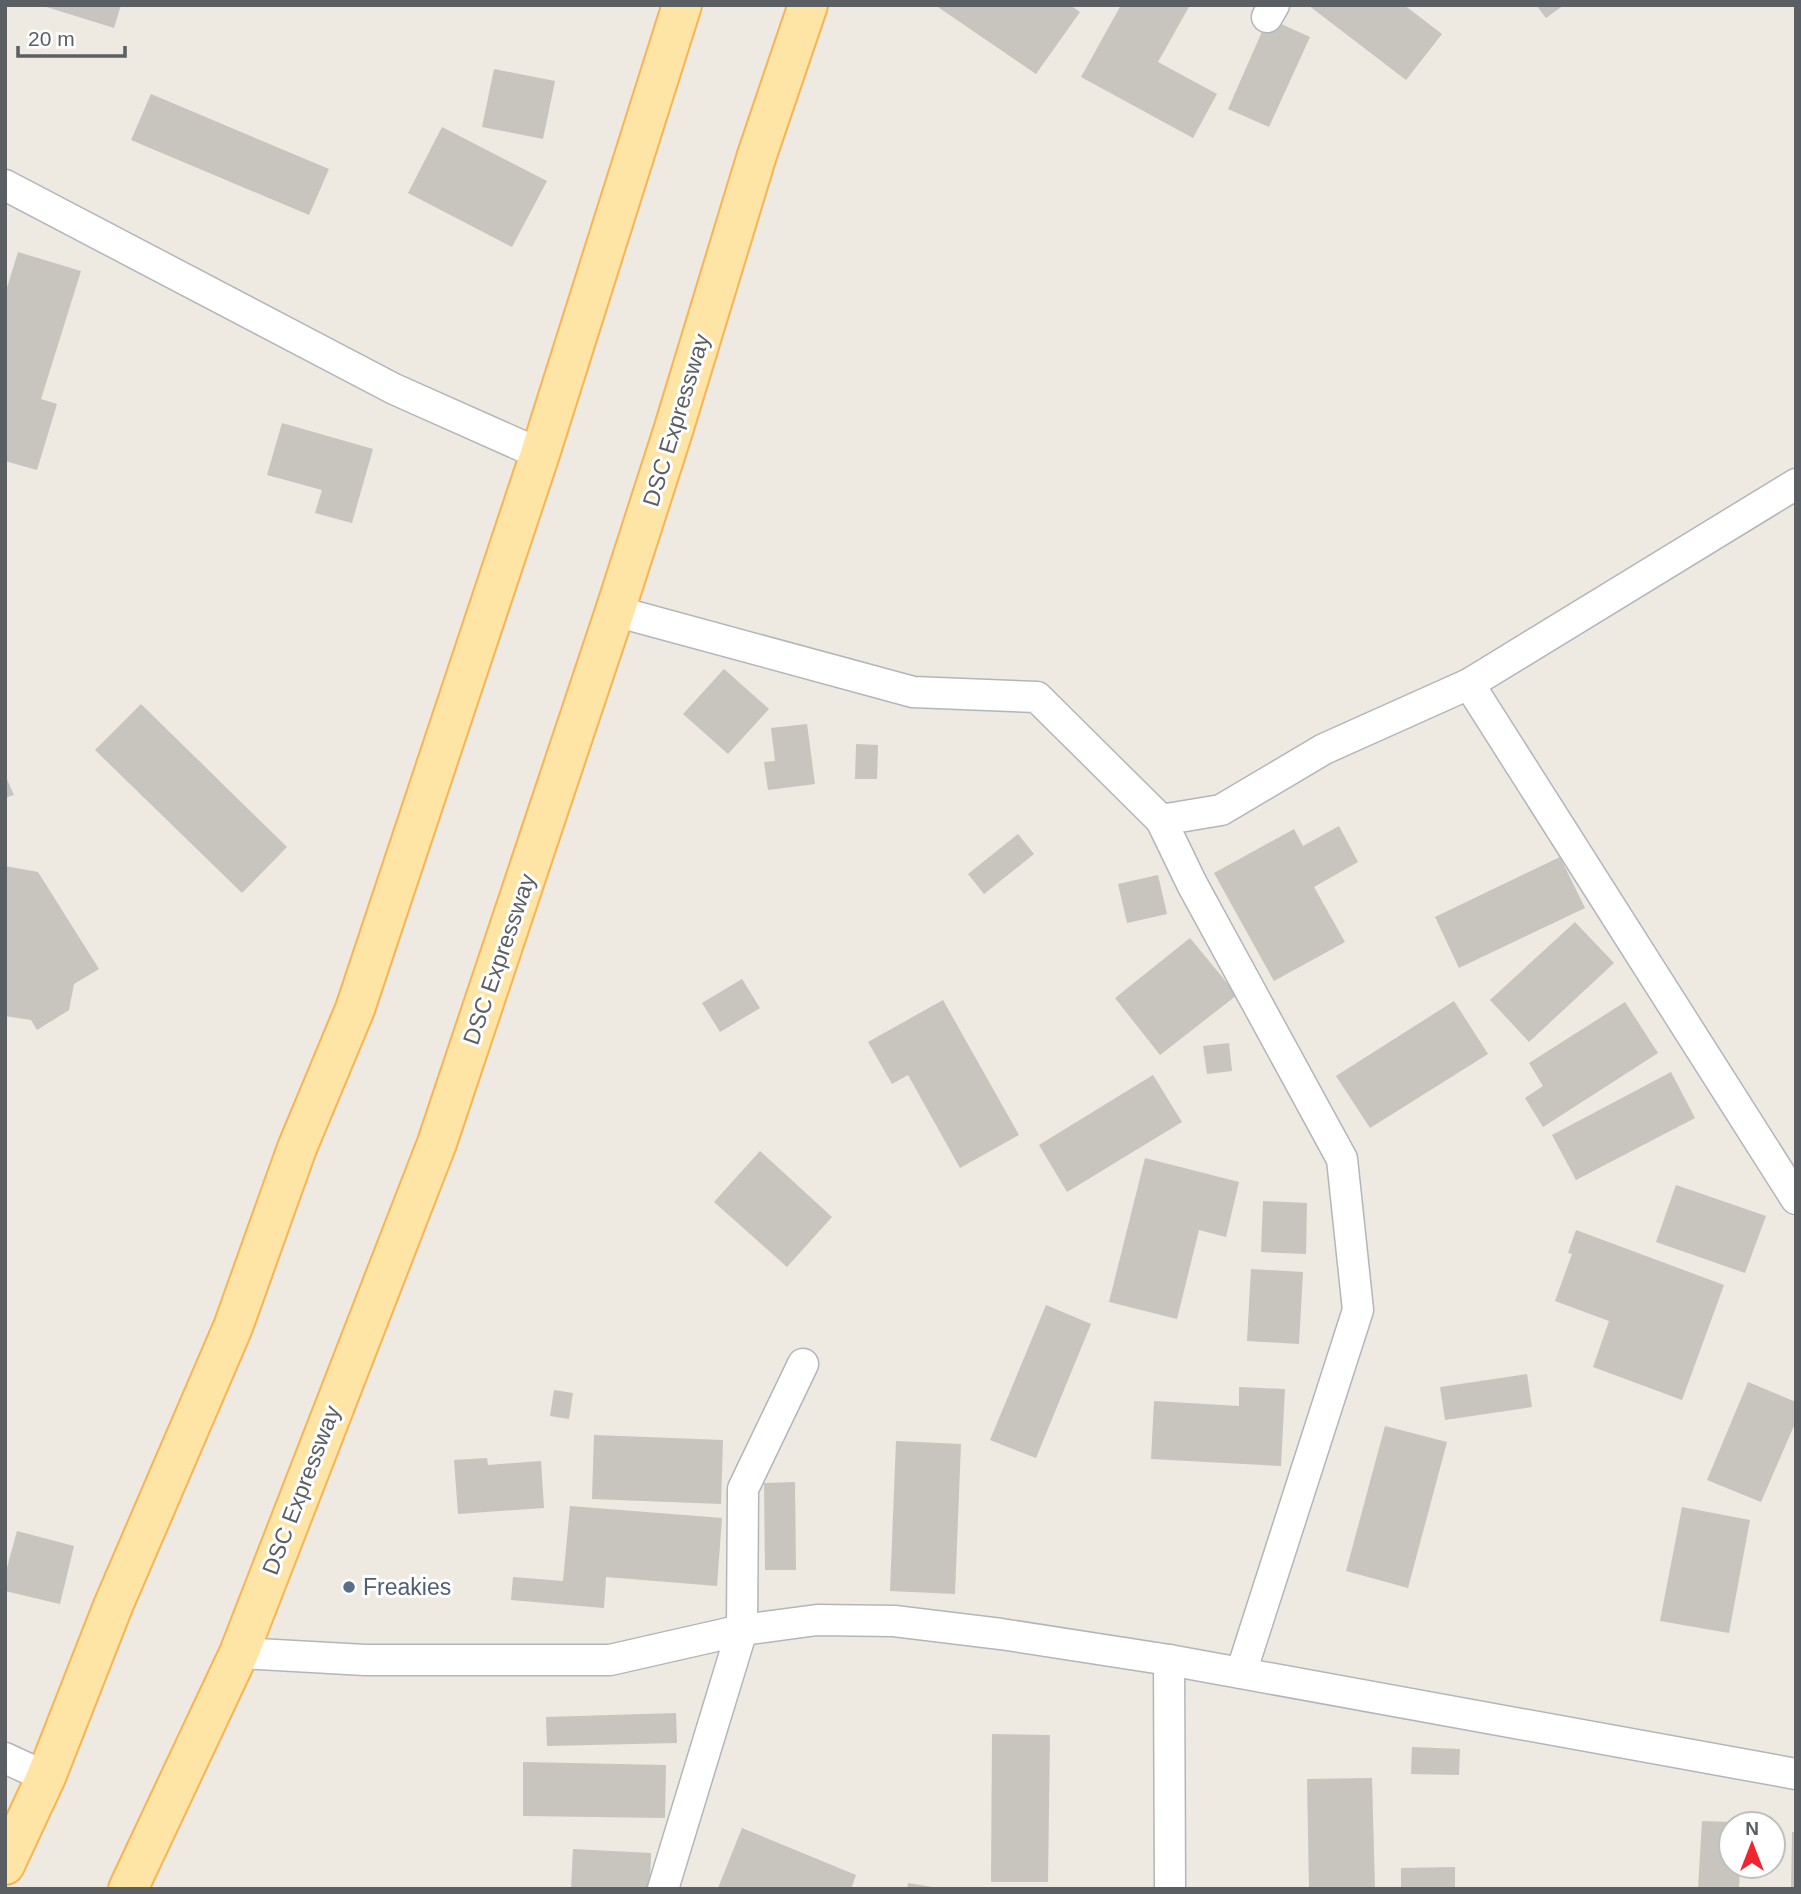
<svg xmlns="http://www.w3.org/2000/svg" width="1801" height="1894" viewBox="0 0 1801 1894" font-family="Arial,sans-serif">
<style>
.building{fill:#c8c4be}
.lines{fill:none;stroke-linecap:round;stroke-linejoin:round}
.street-casing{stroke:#b2b6ba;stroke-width:33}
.primary-casing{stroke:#f7b451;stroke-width:42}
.street{stroke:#fff;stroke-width:30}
.primary{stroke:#ffe5a5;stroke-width:38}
.service-dot{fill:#5c6f8a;stroke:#fff;stroke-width:2.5}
.labels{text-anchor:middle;stroke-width:6;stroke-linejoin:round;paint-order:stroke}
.street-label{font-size:23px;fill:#5a5f63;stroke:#fff}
.service-label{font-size:23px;fill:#4e5e75;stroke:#fff;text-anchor:start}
</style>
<rect width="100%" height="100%" fill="#eee9e1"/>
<!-- building -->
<g class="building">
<path d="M 40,5 L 121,5 L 114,28 Z"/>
<path d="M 935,5 L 1070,5 L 1080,12 L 1036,74 Z"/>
<path d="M 1121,5 L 1190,5 L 1158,62 L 1217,94 L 1193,138 L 1081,77 Z"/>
<path d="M 1308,5 L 1404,5 L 1442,34 L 1406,80 Z"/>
<path d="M 1536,5 L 1564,5 L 1546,18 Z"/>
<path d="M 1268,18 L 1310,37 L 1269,127 L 1228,109 Z"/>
<path d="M 494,69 L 555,81 L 543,139 L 482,127 Z"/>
<path d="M 151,94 L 329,169 L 309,215 L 131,140 Z"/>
<path d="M 442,127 L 547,181 L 512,247 L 408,193 Z"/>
<path d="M 18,252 L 81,271 L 41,399 L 57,404 L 37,470 L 5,461 L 5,294 Z"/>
<path d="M 282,423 L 373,449 L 352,523 L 315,513 L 322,490 L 267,475 Z"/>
<path d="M 724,669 L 769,709 L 728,754 L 683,714 Z"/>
<path d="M 141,704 L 287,847 L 242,893 L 95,750 Z"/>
<path d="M 807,724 L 815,784 L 768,790 L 764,762 L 775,761 L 771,728 Z"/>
<path d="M 856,744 L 878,745 L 877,779 L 855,779 Z"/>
<path d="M 5,775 L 14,795 L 5,798 Z"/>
<path d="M 1339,826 L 1358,862 L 1314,887 L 1345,942 L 1274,981 L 1214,873 L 1294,829 L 1303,846 Z"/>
<path d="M 1018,834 L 1034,854 L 984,894 L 968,874 Z"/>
<path d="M 1560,857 L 1585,908 L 1459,968 L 1435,917 Z"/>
<path d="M 5,866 L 38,872 L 99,969 L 74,984 L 69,1010 L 37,1030 L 31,1020 L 5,1016 Z"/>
<path d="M 1158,875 L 1167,914 L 1127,923 L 1118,884 Z"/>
<path d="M 1575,922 L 1614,963 L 1529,1042 L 1490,1000 Z"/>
<path d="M 1190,938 L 1237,995 L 1160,1055 L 1115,998 Z"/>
<path d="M 742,979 L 760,1008 L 720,1032 L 702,1003 Z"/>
<path d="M 943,1000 L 1019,1135 L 960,1168 L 908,1075 L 892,1084 L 868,1042 Z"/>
<path d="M 1454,1001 L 1488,1054 L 1370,1128 L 1336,1076 Z"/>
<path d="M 1625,1002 L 1658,1053 L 1543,1127 L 1525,1098 L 1543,1086 L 1529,1063 Z"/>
<path d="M 1229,1043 L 1232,1071 L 1207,1074 L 1203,1046 Z"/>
<path d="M 1671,1072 L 1695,1118 L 1576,1180 L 1552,1135 Z"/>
<path d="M 1153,1075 L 1182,1122 L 1067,1192 L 1039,1145 Z"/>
<path d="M 760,1151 L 832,1217 L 787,1267 L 714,1202 Z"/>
<path d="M 1145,1158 L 1239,1182 L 1226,1237 L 1199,1230 L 1177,1319 L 1109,1302 Z"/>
<path d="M 1676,1185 L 1766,1216 L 1745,1273 L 1656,1242 Z"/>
<path d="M 1263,1201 L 1307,1203 L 1306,1254 L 1261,1252 Z"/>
<path d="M 1576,1230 L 1724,1285 L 1682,1400 L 1593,1367 L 1609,1321 L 1555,1301 L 1572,1254 L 1568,1253 Z"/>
<path d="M 1251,1269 L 1303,1272 L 1299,1344 L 1247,1341 Z"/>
<path d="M 1046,1305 L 1091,1324 L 1036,1458 L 990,1440 Z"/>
<path d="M 1527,1374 L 1532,1407 L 1445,1420 L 1440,1387 Z"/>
<path d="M 1748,1382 L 1796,1402 L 1796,1421 L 1761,1502 L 1707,1480 Z"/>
<path d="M 1239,1387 L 1285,1389 L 1281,1466 L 1151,1459 L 1154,1401 L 1239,1406 Z"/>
<path d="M 554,1390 L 573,1393 L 569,1419 L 550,1416 Z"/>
<path d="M 1385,1426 L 1447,1442 L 1408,1588 L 1346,1571 Z"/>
<path d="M 594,1435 L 723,1440 L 721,1504 L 592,1499 Z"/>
<path d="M 896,1441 L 961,1444 L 955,1594 L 890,1591 Z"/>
<path d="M 487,1458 L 488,1465 L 541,1461 L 544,1508 L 458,1514 L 454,1460 Z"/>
<path d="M 795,1482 L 796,1570 L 765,1570 L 764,1483 Z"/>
<path d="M 570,1506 L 722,1518 L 717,1586 L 606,1577 L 604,1608 L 511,1600 L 513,1577 L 563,1581 Z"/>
<path d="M 1682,1507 L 1750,1520 L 1729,1633 L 1660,1621 Z"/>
<path d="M 17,1531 L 74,1546 L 60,1604 L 5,1591 L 5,1575 Z"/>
<path d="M 676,1713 L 677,1743 L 547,1746 L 546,1717 Z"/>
<path d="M 992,1734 L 1050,1735 L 1048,1882 L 991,1882 Z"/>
<path d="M 1412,1747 L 1460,1749 L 1459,1775 L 1411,1774 Z"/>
<path d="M 523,1762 L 666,1765 L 665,1818 L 523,1816 Z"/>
<path d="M 1372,1778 L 1375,1889 L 1309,1889 L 1307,1779 Z"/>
<path d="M 1702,1821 L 1731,1822 L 1731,1866 L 1740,1866 L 1739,1889 L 1698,1889 Z"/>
<path d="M 742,1828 L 856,1875 L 851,1889 L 718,1888 Z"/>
<path d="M 1792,1832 L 1796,1832 L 1796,1889 L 1791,1889 Z"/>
<path d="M 573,1849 L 651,1853 L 650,1889 L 571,1889 Z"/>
<path d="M 1455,1867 L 1455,1889 L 1401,1889 L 1401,1868 Z"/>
<path d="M 908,1883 L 933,1887 L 933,1889 L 907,1889 Z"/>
</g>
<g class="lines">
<!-- street casing -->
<g class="street-casing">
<g id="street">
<path d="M 1267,17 L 1274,5"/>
<path d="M 5,185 L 394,389 L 540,454"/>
<path d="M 615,611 L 913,692 L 1037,697 L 1161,820 L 1221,810 L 1324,749 L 1469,684 L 1796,484"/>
<path d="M 1469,684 L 1796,1199"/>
<path d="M 1161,820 L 1192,884 L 1342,1159 L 1358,1310 L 1241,1673"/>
<path d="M 239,1653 L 365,1660 L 610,1660 L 742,1630 L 817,1620 L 894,1621 L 1001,1634 L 1169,1660 L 1796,1774"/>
<path d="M 1169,1660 L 1170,1889"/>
<path d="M 5,1758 L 46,1777"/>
<path d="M 663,1889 L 742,1630 L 743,1489 L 803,1364"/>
</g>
</g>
<!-- primary casing -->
<g class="primary-casing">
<g id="primary">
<path d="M 5,1865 L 46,1777 L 113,1606 L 233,1327 L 297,1148 L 355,1009 L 540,454 L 682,5"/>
<path d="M 128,1889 L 239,1653 L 437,1143 L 615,611 L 673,431 L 757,155 L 808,5"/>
</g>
</g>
<!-- street -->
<use href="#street" class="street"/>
<!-- primary -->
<use href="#primary" class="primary"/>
</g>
<!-- markers -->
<circle class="service-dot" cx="349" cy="1587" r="7"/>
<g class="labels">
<!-- street labels -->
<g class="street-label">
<text transform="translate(676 420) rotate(-73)" y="8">DSC Expressway</text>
<text transform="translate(499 959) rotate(-71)" y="8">DSC Expressway</text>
<text transform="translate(301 1490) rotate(-69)" y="8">DSC Expressway</text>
</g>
<!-- service labels -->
<g class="service-label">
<text x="363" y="1595">Freakies</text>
</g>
</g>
<!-- border -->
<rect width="1801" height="1894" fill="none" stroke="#5a5f63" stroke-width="14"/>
<!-- north arrow -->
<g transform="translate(1752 1845)"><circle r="33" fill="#ffffff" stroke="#bdbfc1" stroke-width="2"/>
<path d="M0-5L12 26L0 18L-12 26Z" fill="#f0252f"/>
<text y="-10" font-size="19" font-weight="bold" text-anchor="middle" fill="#5a5f63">N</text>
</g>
<!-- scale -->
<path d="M18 46v10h107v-10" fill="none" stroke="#5a5f63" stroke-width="3.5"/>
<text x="28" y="46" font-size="21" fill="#5a5f63" stroke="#ffffff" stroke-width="5" paint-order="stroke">20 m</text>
</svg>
